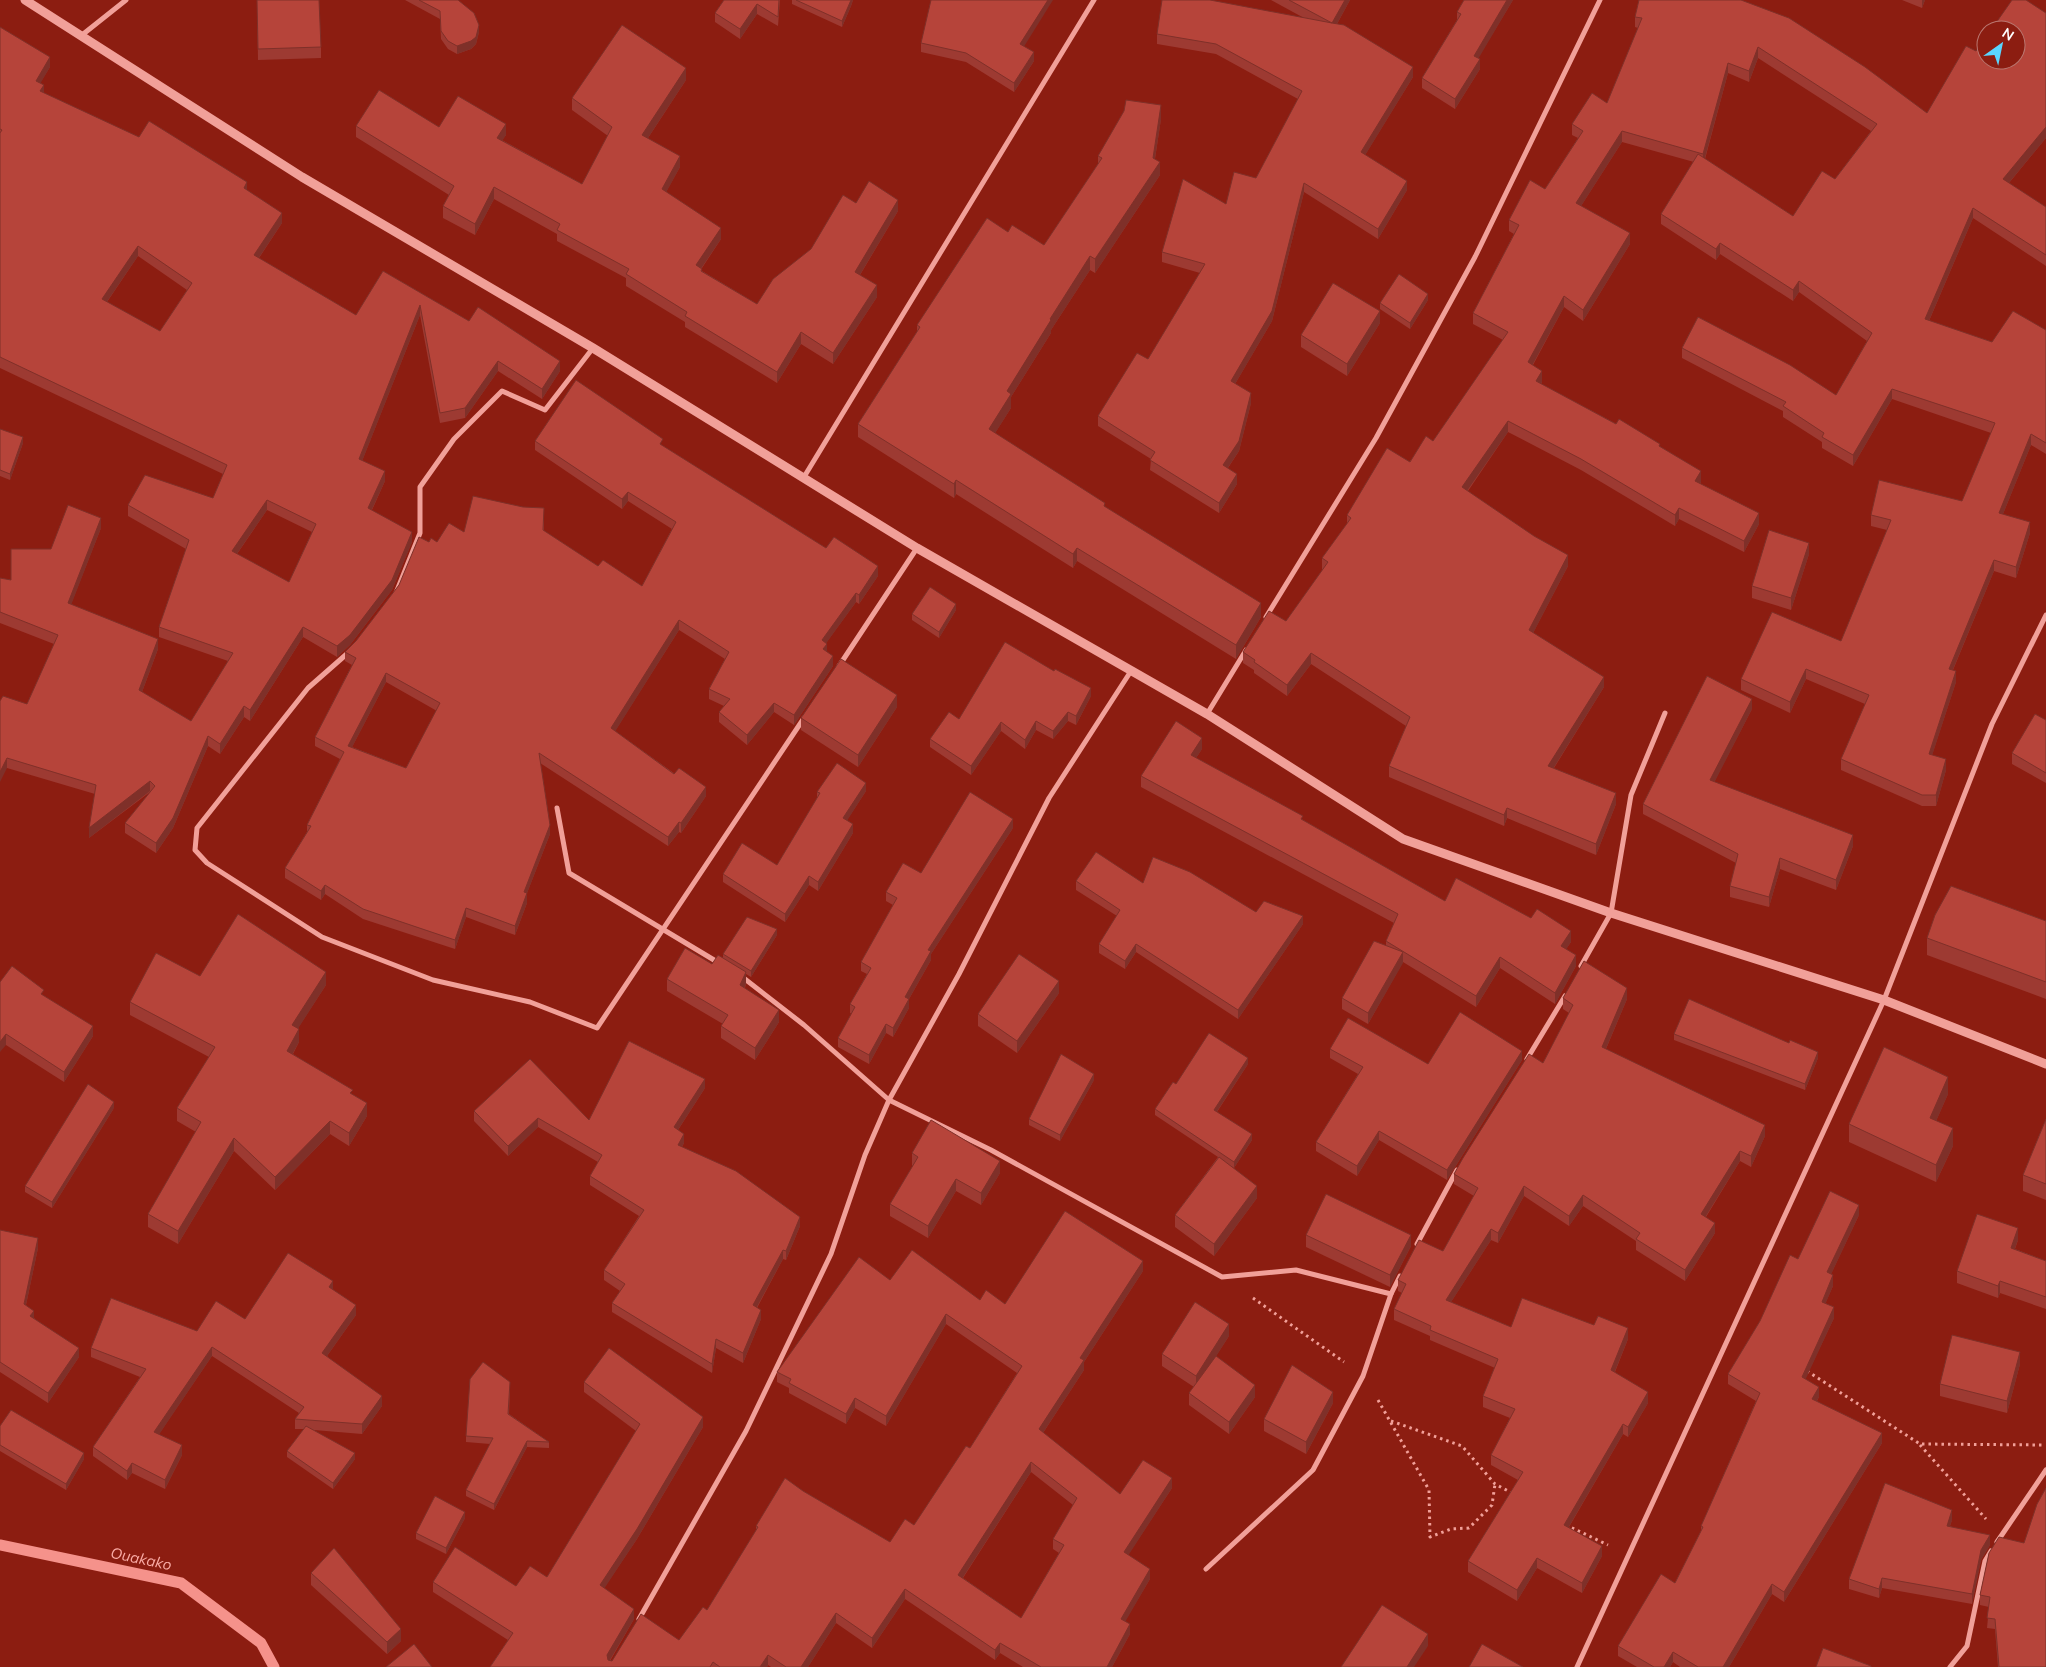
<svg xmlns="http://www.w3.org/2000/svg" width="2046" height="1667" viewBox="0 0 2046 1667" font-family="Mulish,sans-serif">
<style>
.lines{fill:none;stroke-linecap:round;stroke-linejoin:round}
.stream{stroke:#f5928b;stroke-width:11}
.path{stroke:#f1a099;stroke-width:3;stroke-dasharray:2.5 4;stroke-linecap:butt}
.minor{stroke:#f1a099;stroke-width:5}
.tertiary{stroke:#f1a099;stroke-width:9}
.wall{fill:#9d3a32;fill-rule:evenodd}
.shaded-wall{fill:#7f3029}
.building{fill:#b6443a;stroke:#7f3029;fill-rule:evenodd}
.labels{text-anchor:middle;stroke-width:4;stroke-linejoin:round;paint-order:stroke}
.water-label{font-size:15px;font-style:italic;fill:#f9aba5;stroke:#8c1d11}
</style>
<rect width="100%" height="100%" fill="#8c1d11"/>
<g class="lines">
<!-- stream -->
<path class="stream" d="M 0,1545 L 181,1583 L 261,1643 L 274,1667"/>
<!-- path -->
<g class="path">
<path d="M 1253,1298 L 1344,1362"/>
<path d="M 1807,1371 L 1920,1444 L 2044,1445"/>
<path d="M 1378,1400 L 1429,1490 L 1430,1537 L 1451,1529 L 1469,1528 L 1492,1505 L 1495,1484"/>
<path d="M 1391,1421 L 1462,1446 L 1495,1484 L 1514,1494"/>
<path d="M 1920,1445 L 1986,1519"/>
<path d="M 1566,1525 L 1608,1545"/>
</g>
<!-- minor -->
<g class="minor">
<path d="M 82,35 L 126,0"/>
<path d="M 804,477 L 1094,0"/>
<path d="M 396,593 L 420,533 L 420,487 L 454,439 L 502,391 L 545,410 L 593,348"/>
<path d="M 1266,617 L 1376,438 L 1475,257 L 1600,0"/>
<path d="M 349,652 L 308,688 L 197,828 L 195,850 L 207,863 L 322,937 L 433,980 L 530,1002 L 597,1028 L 804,718"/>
<path d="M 839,666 L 917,548"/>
<path d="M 1207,714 L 1246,650"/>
<path d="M 557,808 L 569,873 L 719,963"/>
<path d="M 1581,966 L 1611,913 L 1631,795 L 1665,713"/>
<path d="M 741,976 L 804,1025 L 889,1100 L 991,1150 L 1222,1277 L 1296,1270 L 1391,1294"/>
<path d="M 1527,1059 L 1565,996"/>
<path d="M 1417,1244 L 1457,1170"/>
<path d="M 1997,1542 L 2046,1470"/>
<path d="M 1206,1569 L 1313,1470 L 1363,1376 L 1391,1294 L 1400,1276"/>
<path d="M 639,1619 L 746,1431 L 831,1254 L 865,1155 L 889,1100 L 959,974 L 1049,798 L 1131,671"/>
<path d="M 1577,1667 L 1884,1000 L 1992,724 L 2046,615"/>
<path d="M 1950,1667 L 1967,1646 L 1985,1561 L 1991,1551"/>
</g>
<!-- tertiary -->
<path class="tertiary" d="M 25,0 L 302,177 L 593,348 L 917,548 L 1207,714 L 1403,839 L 1611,913 L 1884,1000 L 2046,1064"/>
</g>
<!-- wall -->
<g class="wall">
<path d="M 257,0 L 321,47 L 321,58 L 258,60 Z"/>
<path d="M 405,0 L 458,0 L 479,32 L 476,44 L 471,49 L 457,54 L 448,49 L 441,39 L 440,19 Z"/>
<path d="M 724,0 L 780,0 L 778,26 L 757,14 L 740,39 L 715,22 L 715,13 Z"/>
<path d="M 792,0 L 853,0 L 851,6 L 842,27 L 792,4 Z"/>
<path d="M 1271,0 L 1350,0 L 1337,24 L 1413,77 L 1365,155 L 1407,190 L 1378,239 L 1304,192 L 1272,321 L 1235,384 L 1251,403 L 1239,451 L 1228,468 L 1237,484 L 1219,513 L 1150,470 L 1151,459 L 1098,426 L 1098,416 L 1148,359 L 1200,273 L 1162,262 L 1162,252 L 1226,204 L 1256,178 L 1298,99 L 1216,54 L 1157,44 L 1157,34 L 1304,18 Z"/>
<path d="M 1464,0 L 1513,0 L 1478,58 L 1480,69 L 1455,109 L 1422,88 L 1422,78 L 1457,20 L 1457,12 Z"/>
<path d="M 1639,0 L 1927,113 L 1976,51 L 2046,13 L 2046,138 L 2009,183 L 2046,207 L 2046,266 L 1973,218 L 1929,321 L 1992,342 L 2046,330 L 2046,454 L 2031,445 L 2003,514 L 2030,533 L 2016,578 L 1994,571 L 1953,670 L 1956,682 L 1932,755 L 1946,770 L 1936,806 L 1922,806 L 1841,770 L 1841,759 L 1865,704 L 1806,679 L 1790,713 L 1741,690 L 1741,679 L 1841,641 L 1887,530 L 1871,526 L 1871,515 L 1962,501 L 1991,433 L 1892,399 L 1853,466 L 1822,448 L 1822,442 L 1783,417 L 1783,411 L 1682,358 L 1682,348 L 1836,395 L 1867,341 L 1799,292 L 1793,301 L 1720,254 L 1716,260 L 1661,224 L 1661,214 L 1694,162 L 1622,142 L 1581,206 L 1630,244 L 1583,321 L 1564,307 L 1533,365 L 1542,382 L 1541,384 L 1660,447 L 1701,482 L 1700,484 L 1759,524 L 1744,552 L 1679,519 L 1675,526 L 1581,470 L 1508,432 L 1468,491 L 1568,566 L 1533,633 L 1604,687 L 1554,768 L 1616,804 L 1596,855 L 1507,818 L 1504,826 L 1389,777 L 1389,766 L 1406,726 L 1311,664 L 1287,696 L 1254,673 L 1254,670 L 1243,663 L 1243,652 L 1286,621 L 1323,570 L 1322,569 L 1322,558 L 1347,524 L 1347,515 L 1433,441 L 1503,340 L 1473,324 L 1473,313 L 1514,234 L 1509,231 L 1509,220 L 1545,189 L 1578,138 L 1572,135 L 1572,124 L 1607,103 L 1638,28 L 1635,27 L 1635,17 ZM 1758,58 L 1871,131 L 1835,179 L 1793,216 L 1705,159 L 1728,73 L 1749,82 Z"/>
<path d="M 1902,0 L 1925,0 L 1922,8 Z"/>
<path d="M 0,27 L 50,67 L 40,83 L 44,93 L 247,190 L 282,223 L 259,258 L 356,315 L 383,271 L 469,321 L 560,371 L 542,399 L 498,371 L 465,418 L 440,423 L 420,315 L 362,461 L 385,481 L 372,510 L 412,542 L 392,590 L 350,645 L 337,657 L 303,637 L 250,721 L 244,717 L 220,754 L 208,746 L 173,828 L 156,853 L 125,833 L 125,823 L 150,792 L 89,838 L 95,794 L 7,768 L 0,701 L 27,704 L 54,644 L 0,623 L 0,578 L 11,580 L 51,549 L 101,528 L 71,604 L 158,649 L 142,692 L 191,721 L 228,661 L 159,637 L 159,627 L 186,549 L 128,516 L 128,505 L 213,498 L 223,474 L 0,368 ZM 138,256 L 187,290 L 160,331 L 107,302 ZM 267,510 L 312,532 L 289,582 L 237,554 Z"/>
<path d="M 921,43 L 1024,46 L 1034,61 L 1014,92 L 966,62 L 921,52 Z"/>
<path d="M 686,80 L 648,138 L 680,167 L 666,192 L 721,239 L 702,268 L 702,271 L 757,304 L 856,203 L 898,211 L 860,275 L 877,297 L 833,364 L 801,344 L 777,383 L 685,327 L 685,322 L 626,286 L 626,278 L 557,241 L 557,234 L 494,199 L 475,235 L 443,218 L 443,206 L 449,195 L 356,137 L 356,126 L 439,127 L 506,135 L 502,140 L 582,184 L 608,136 L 572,110 L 572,98 Z"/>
<path d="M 1161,119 L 1155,159 L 1160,175 L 1095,273 L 1090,270 L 1051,330 L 1051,333 L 1011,397 L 1011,408 L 995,433 L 1105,507 L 1261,617 L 1236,659 L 1077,561 L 1073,568 L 956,494 L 954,498 L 858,437 L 858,424 L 917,332 L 917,325 L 1008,232 L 1044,245 L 1098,164 L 1098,156 Z"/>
<path d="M 1428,300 L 1410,329 L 1380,309 L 1380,303 Z"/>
<path d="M 1380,323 L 1347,376 L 1301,347 L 1301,335 Z"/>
<path d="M 0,429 L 23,443 L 10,480 L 0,476 Z"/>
<path d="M 535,441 L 663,446 L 826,548 L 878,576 L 859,604 L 856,602 L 826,643 L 827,652 L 833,666 L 794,725 L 774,712 L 747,745 L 719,722 L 719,712 L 724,706 L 709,699 L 709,689 L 725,659 L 679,630 L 615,731 L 706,796 L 681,833 L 679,832 L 668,846 L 540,763 L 550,834 L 527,893 L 527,903 L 515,935 L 466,917 L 455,949 L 363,919 L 325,894 L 321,900 L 285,878 L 285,868 L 307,832 L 307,825 L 340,759 L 315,746 L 315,737 L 352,665 L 345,661 L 345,652 L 356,641 L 399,585 L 429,542 L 437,542 L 464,532 L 544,517 L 544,531 L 598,566 L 642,586 L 672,529 L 628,501 L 622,509 L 535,450 ZM 386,682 L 437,711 L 406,768 L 352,747 Z"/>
<path d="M 1809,554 L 1791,610 L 1752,598 L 1752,586 Z"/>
<path d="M 956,610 L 939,638 L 912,620 L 912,614 Z"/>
<path d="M 1091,696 L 1076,725 L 1068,721 L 1053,739 L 1036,730 L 1025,749 L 1001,731 L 971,775 L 930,747 L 930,739 L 959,719 Z"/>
<path d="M 897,707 L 858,767 L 801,730 L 801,718 Z"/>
<path d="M 1752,709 L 1714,782 L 1853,846 L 1836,890 L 1780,869 L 1769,907 L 1730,897 L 1730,886 L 1736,863 L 1643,814 L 1643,804 Z"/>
<path d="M 2046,720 L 2046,783 L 2012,764 L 2012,753 Z"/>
<path d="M 1202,749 L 1196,758 L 1303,820 L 1445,901 L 1571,942 L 1566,949 L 1576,966 L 1555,1004 L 1500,968 L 1476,1007 L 1403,962 L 1368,1024 L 1342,1009 L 1342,998 L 1386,946 L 1386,941 L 1394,923 L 1141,787 L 1141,776 Z"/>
<path d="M 866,791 L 847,820 L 853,833 L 818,891 L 809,885 L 785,922 L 723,882 L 723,874 L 777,865 L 817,799 L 817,792 Z"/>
<path d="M 1013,828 L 931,954 L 931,960 L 909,999 L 909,1008 L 893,1037 L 886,1033 L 869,1064 L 838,1047 L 838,1038 L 852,1014 L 850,1013 L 850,1004 L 867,974 L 861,971 L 861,962 L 893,905 L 886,901 L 886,892 L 921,873 Z"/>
<path d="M 1076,881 L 1143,883 L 1303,924 L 1238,1019 L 1136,952 L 1125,969 L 1099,953 L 1099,944 L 1117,916 L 1076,890 Z"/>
<path d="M 2046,921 L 2046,999 L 1927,955 L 1927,938 Z"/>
<path d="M 777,935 L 751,977 L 746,974 L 746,984 L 745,988 L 779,1022 L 755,1060 L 721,1038 L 721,1026 L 723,1024 L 667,991 L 667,979 L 712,964 L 723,958 L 723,954 Z"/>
<path d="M 200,976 L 326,985 L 298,1028 L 299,1042 L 293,1054 L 353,1095 L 367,1116 L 349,1146 L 330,1134 L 275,1190 L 234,1151 L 178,1244 L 148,1227 L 148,1214 L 196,1132 L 177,1121 L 177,1108 L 209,1057 L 130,1015 L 130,1002 Z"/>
<path d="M 0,982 L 44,996 L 93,1036 L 64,1082 L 6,1045 Z"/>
<path d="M 1059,993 L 1017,1053 L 978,1026 L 978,1014 Z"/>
<path d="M 1563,998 L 1627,999 L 1606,1049 L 1765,1136 L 1751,1167 L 1740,1161 L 1706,1217 L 1715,1233 L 1685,1281 L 1636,1250 L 1636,1241 L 1583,1206 L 1569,1226 L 1524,1196 L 1498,1243 L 1491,1240 L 1451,1302 L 1511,1327 L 1628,1339 L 1615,1372 L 1648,1403 L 1628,1437 L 1623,1434 L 1569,1527 L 1602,1556 L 1582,1593 L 1537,1568 L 1517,1601 L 1468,1572 L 1468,1561 L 1518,1480 L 1491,1465 L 1491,1455 L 1510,1418 L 1483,1407 L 1483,1396 L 1495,1368 L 1430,1340 L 1430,1336 L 1394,1320 L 1394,1309 L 1402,1293 L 1398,1291 L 1398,1280 L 1443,1251 L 1474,1196 L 1454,1184 L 1454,1174 L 1543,1063 L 1569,1013 L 1563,1009 Z"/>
<path d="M 1674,1034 L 1818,1058 L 1805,1090 L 1674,1040 Z"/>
<path d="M 1330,1049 L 1428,1064 L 1522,1060 L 1447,1180 L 1379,1140 L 1357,1176 L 1316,1151 L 1316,1142 L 1358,1074 L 1330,1058 Z"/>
<path d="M 1248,1064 L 1217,1112 L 1252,1140 L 1234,1168 L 1226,1163 L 1257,1198 L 1214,1256 L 1175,1227 L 1175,1215 L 1218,1157 L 1155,1115 L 1155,1109 L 1176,1084 Z"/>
<path d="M 1094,1080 L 1060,1141 L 1029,1125 L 1029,1119 Z"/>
<path d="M 705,1088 L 678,1130 L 684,1143 L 682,1147 L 800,1226 L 786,1260 L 783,1259 L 757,1308 L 761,1319 L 743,1363 L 716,1348 L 712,1373 L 612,1312 L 612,1303 L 620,1291 L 604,1280 L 604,1270 L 639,1216 L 590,1185 L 590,1176 L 598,1162 L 538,1127 L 508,1156 L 474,1121 L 474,1111 L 589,1120 Z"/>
<path d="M 1948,1094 L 1936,1121 L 1953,1146 L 1936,1182 L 1849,1142 L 1849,1124 Z"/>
<path d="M 114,1108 L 52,1208 L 25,1192 L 25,1186 Z"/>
<path d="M 2046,1119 L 2046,1200 L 2023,1191 L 2023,1175 Z"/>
<path d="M 912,1153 L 1000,1173 L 981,1205 L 956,1191 L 928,1238 L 890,1216 L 890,1204 L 913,1166 L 912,1165 Z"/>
<path d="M 1859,1215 L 1831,1274 L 1833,1286 L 1825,1304 L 1834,1318 L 1805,1379 L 1819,1397 L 1817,1401 L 1882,1443 L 1784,1602 L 1772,1594 L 1729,1667 L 1680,1667 L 1673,1662 L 1670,1667 L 1637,1667 L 1618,1656 L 1618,1646 L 1675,1583 L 1701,1532 L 1701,1526 L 1756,1401 L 1728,1384 L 1728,1374 L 1798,1259 Z"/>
<path d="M 0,1230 L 38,1248 L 26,1305 L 34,1318 L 79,1357 L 48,1403 L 0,1372 Z"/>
<path d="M 1306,1235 L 1411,1246 L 1390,1287 L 1306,1247 Z"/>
<path d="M 2018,1240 L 2015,1249 L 2046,1261 L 2046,1309 L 2000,1293 L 1998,1298 L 1957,1283 L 1957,1271 Z"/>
<path d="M 1143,1271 L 1084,1362 L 1084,1370 L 1043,1433 L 1120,1494 L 1172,1488 L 1128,1555 L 1150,1579 L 1125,1621 L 1130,1634 L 1112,1667 L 1023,1667 L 1000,1653 L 995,1660 L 905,1599 L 872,1648 L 836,1623 L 808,1667 L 771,1667 L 768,1665 L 767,1667 L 490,1667 L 508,1640 L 433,1592 L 433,1582 L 516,1586 L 547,1577 L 636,1431 L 584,1392 L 584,1382 L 703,1427 L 637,1539 L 604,1588 L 634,1619 L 610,1661 L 612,1661 L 679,1640 L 707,1610 L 756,1531 L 756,1526 L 803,1491 L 890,1542 L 914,1525 L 970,1448 L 1017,1373 L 946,1324 L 886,1426 L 855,1408 L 846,1424 L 789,1393 L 789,1388 L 777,1382 L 777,1372 L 890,1280 L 980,1300 L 1005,1304 ZM 1031,1472 L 1073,1505 L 1053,1539 L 1053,1549 L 1059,1553 L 1021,1618 L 963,1578 Z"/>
<path d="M 333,1290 L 356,1315 L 327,1356 L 382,1406 L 362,1434 L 314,1430 L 355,1459 L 333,1489 L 287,1457 L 287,1451 L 304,1429 L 295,1429 L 295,1419 L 299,1413 L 212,1356 L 159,1434 L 182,1455 L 165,1489 L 132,1473 L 127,1480 L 93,1456 L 93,1447 L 140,1377 L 91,1357 L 91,1348 L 197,1331 L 245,1319 Z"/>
<path d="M 1229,1336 L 1216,1356 L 1255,1397 L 1229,1434 L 1189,1405 L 1189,1393 L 1194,1387 L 1162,1366 L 1162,1354 Z"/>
<path d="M 2020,1364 L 2007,1413 L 1940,1396 L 1940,1384 Z"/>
<path d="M 510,1388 L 509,1414 L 549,1442 L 549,1448 L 527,1447 L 494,1510 L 466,1496 L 466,1490 L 490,1444 L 466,1442 L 466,1436 Z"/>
<path d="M 1333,1403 L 1306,1454 L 1264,1431 L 1264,1419 Z"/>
<path d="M 0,1426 L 84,1459 L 66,1490 L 0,1451 Z"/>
<path d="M 465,1518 L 446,1554 L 416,1539 L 416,1533 Z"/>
<path d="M 1952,1520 L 1950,1526 L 1990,1545 L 1981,1560 L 1972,1604 L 1882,1588 L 1879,1598 L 1849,1589 L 1849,1579 Z"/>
<path d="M 1989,1553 L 2046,1667 L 1998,1667 L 1995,1629 L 1987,1628 L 1989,1607 L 1980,1605 L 1980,1595 Z"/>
<path d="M 311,1573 L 401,1641 L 387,1654 L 311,1585 Z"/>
</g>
<!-- shaded-wall -->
<g class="shaded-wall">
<path d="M 851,0 L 853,0 L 851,6 L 842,27 L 842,21 Z"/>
<path d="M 1048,0 L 1053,0 L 1020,53 L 1020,44 Z"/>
<path d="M 1345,0 L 1350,0 L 1332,33 L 1332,23 Z"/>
<path d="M 1507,0 L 1513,0 L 1474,66 L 1474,56 Z"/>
<path d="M 1922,0 L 1925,0 L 1922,8 Z"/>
<path d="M 757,4 L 757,14 L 740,39 L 740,29 Z"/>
<path d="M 479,25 L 479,32 L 476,44 L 471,49 L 457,54 L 457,46 Z"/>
<path d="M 1758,47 L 1758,58 L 1749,82 L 1749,71 Z"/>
<path d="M 1034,52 L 1034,61 L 1014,92 L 1014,83 Z"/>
<path d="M 50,57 L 50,67 L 36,91 L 36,81 Z"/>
<path d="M 1480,59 L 1480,69 L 1455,109 L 1455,99 Z"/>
<path d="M 1728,63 L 1728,73 L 1703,165 L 1703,154 Z"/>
<path d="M 1413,67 L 1413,77 L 1361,162 L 1361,152 Z"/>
<path d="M 686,68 L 686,80 L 642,147 L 642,135 Z"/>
<path d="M 44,85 L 44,95 L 40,91 Z"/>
<path d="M 1161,105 L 1161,119 L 1153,171 L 1153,158 Z"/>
<path d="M 506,124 L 506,135 L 497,149 L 497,138 Z"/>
<path d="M 2046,127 L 2046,138 L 2003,190 L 2003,179 Z"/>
<path d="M 1622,131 L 1622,142 L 1576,214 L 1576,203 Z"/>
<path d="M 680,156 L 680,167 L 662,200 L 662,189 Z"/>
<path d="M 1160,162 L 1160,175 L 1095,273 L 1095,259 Z"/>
<path d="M 1407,181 L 1407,190 L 1378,239 L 1378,229 Z"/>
<path d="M 247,182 L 247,192 L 244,188 Z"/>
<path d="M 1304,183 L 1304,192 L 1272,321 L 1231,391 L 1231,381 Z"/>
<path d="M 494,187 L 494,199 L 475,235 L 475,224 Z"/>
<path d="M 898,200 L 898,211 L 855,283 L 855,272 Z"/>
<path d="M 1973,208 L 1973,218 L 1925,330 L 1925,319 Z"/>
<path d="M 282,213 L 282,223 L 254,265 L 254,255 Z"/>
<path d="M 721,228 L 721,239 L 696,276 L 696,265 Z"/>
<path d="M 1630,233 L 1630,244 L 1583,321 L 1583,310 Z"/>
<path d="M 1720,243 L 1720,254 L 1716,260 L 1716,249 Z"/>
<path d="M 138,246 L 138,256 L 102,309 L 102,299 Z"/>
<path d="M 1090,256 L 1090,270 L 1051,330 L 1051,333 L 1011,397 L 1011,408 L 989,443 L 989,429 L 1007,391 L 1050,319 Z"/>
<path d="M 1799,281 L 1799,292 L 1793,301 L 1793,290 Z"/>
<path d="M 877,285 L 877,297 L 833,364 L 833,353 Z"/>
<path d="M 1428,294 L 1428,300 L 1410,329 L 1410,323 Z"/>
<path d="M 1564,296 L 1564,307 L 1528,373 L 1528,362 Z"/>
<path d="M 420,305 L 420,315 L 359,469 L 359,459 Z"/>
<path d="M 1380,311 L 1380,323 L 1347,376 L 1347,364 Z"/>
<path d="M 801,332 L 801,344 L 777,383 L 777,372 Z"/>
<path d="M 498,361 L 498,371 L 465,418 L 465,408 Z"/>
<path d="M 560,361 L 560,371 L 542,399 L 542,389 Z"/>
<path d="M 1542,371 L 1542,382 L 1536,392 L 1536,381 Z"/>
<path d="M 1892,389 L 1892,399 L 1853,466 L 1853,455 Z"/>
<path d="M 1251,393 L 1251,403 L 1239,451 L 1223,475 L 1223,465 Z"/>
<path d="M 1508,421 L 1508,432 L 1462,498 L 1462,487 Z"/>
<path d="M 2031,434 L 2031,445 L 1999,524 L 1999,513 Z"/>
<path d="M 23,437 L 23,443 L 10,480 L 10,474 Z"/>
<path d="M 385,471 L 385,481 L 368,518 L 368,508 Z"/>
<path d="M 1701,471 L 1701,482 L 1695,492 L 1695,481 Z"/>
<path d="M 1237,474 L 1237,484 L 1219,513 L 1219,503 Z"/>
<path d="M 956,480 L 956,494 L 954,498 L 954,484 Z"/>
<path d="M 628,492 L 628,501 L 622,509 L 622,499 Z"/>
<path d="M 267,500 L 267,510 L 232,561 L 232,551 Z"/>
<path d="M 1679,508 L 1679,519 L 1675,526 L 1675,515 Z"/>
<path d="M 1759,513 L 1759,524 L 1744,552 L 1744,541 Z"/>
<path d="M 101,518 L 101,528 L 68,613 L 68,603 Z"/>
<path d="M 2030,522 L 2030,533 L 2016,578 L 2016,567 Z"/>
<path d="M 412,532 L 412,542 L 392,590 L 350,645 L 337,657 L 337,646 Z"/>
<path d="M 1809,543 L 1809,554 L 1791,610 L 1791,598 Z"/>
<path d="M 1077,548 L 1077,561 L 1073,568 L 1073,554 Z"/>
<path d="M 1568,555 L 1568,566 L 1529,641 L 1529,630 Z"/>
<path d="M 1994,560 L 1994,571 L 1949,679 L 1949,669 Z"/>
<path d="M 878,566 L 878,576 L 859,604 L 859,595 Z"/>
<path d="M 856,593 L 856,602 L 822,649 L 822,640 Z"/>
<path d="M 1261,603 L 1261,617 L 1236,659 L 1236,645 Z"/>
<path d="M 956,604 L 956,610 L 939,638 L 939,632 Z"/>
<path d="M 679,620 L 679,630 L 611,738 L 611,728 Z"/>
<path d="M 303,627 L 303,637 L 250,721 L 250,710 Z"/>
<path d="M 158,639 L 158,649 L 139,700 L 139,690 Z"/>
<path d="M 827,644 L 827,653 L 823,649 Z"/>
<path d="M 1311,653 L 1311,664 L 1287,696 L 1287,685 Z"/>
<path d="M 833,656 L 833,666 L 794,725 L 794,715 Z"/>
<path d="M 1806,669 L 1806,679 L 1790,713 L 1790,702 Z"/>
<path d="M 1956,671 L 1956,682 L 1929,765 L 1929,754 Z"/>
<path d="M 386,673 L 386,682 L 348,755 L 348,746 Z"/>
<path d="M 1604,677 L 1604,687 L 1548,777 L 1548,766 Z"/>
<path d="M 1091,688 L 1091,696 L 1076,725 L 1076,716 Z"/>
<path d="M 897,695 L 897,707 L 858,767 L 858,755 Z"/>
<path d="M 1752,699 L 1752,709 L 1710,791 L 1710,780 Z"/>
<path d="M 774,703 L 774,712 L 747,745 L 747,735 Z"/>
<path d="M 244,706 L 244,717 L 220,754 L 220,744 Z"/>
<path d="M 1068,712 L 1068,721 L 1053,739 L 1053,731 Z"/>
<path d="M 1036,721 L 1036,730 L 1025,749 L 1025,740 Z"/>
<path d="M 1001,722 L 1001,731 L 971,775 L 971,766 Z"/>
<path d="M 208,736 L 208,746 L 173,828 L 156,853 L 156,843 Z"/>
<path d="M 1202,738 L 1202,749 L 1191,766 L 1191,755 Z"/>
<path d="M 7,758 L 7,768 L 0,782 L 0,772 Z"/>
<path d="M 1946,759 L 1946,770 L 1936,806 L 1936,795 Z"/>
<path d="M 150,781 L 150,791 L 89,838 L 89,828 Z"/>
<path d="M 866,783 L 866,791 L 843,827 L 843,818 Z"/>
<path d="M 706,787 L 706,796 L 681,833 L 681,823 Z"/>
<path d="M 1616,793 L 1616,804 L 1596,855 L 1596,844 Z"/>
<path d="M 1507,808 L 1507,818 L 1504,826 L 1504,815 Z"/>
<path d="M 1013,819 L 1013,828 L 931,954 L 931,960 L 905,1006 L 905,997 L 928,950 Z"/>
<path d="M 679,822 L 679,832 L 668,846 L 668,837 Z"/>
<path d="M 853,824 L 853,833 L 818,891 L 818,882 Z"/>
<path d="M 550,825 L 550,834 L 524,901 L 524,892 Z"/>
<path d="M 1853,835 L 1853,846 L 1836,890 L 1836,880 Z"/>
<path d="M 1780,858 L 1780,869 L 1769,907 L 1769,897 Z"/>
<path d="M 809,876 L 809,885 L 785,922 L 785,914 Z"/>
<path d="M 325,885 L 325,894 L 321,900 L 321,891 Z"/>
<path d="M 527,893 L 527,903 L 515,935 L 515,926 Z"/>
<path d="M 466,908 L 466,917 L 455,949 L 455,940 Z"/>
<path d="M 1303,916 L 1303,924 L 1238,1019 L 1238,1010 Z"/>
<path d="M 777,929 L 777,935 L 751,977 L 751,971 Z"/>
<path d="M 1571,931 L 1571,942 L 1561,957 L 1561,946 Z"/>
<path d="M 1136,944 L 1136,952 L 1125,969 L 1125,961 Z"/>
<path d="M 1403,952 L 1403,963 L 1368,1024 L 1368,1013 Z"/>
<path d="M 1576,955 L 1576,966 L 1555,1004 L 1555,993 Z"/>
<path d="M 1500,957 L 1500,968 L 1476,1007 L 1476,996 Z"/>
<path d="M 326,972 L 326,985 L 292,1038 L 292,1025 Z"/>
<path d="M 746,972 L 746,984 L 740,997 L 740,985 Z"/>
<path d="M 1059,981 L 1059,993 L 1017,1053 L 1017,1041 Z"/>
<path d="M 1627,988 L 1627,999 L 1602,1058 L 1602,1047 Z"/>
<path d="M 909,999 L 909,1008 L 893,1037 L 893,1028 Z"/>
<path d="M 779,1010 L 779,1022 L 755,1060 L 755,1048 Z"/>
<path d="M 886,1024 L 886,1033 L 869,1064 L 869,1055 Z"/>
<path d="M 93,1026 L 93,1036 L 64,1082 L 64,1072 Z"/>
<path d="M 299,1029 L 299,1042 L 287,1064 L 287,1051 Z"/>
<path d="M 6,1034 L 6,1045 L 0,1052 L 0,1042 Z"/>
<path d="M 1522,1051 L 1522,1060 L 1447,1180 L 1447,1170 Z"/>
<path d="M 1818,1052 L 1818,1058 L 1805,1090 L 1805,1084 Z"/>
<path d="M 1248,1058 L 1248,1064 L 1214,1116 L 1214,1110 Z"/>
<path d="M 1094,1074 L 1094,1080 L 1060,1141 L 1060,1135 Z"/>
<path d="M 1948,1077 L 1948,1094 L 1930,1135 L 1930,1118 Z"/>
<path d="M 705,1079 L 705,1088 L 674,1136 L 674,1127 Z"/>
<path d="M 114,1102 L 114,1108 L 52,1208 L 52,1202 Z"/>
<path d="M 367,1103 L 367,1116 L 349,1146 L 349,1133 Z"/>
<path d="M 538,1118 L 538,1127 L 508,1156 L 508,1146 Z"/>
<path d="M 330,1121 L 330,1134 L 275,1190 L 275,1177 Z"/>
<path d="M 1765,1125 L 1765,1136 L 1751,1167 L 1751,1156 Z"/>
<path d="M 1953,1128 L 1953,1146 L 1936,1182 L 1936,1165 Z"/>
<path d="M 1379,1131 L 1379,1140 L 1357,1176 L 1357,1166 Z"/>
<path d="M 684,1134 L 684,1143 L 678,1154 L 678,1145 Z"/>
<path d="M 1252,1134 L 1252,1140 L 1234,1168 L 1234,1162 Z"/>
<path d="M 234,1138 L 234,1151 L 178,1244 L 178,1231 Z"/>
<path d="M 1740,1151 L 1740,1161 L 1701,1224 L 1701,1214 Z"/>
<path d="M 1000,1161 L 1000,1173 L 981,1205 L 981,1193 Z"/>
<path d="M 956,1179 L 956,1191 L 928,1238 L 928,1226 Z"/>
<path d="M 1257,1186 L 1257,1198 L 1214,1256 L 1214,1244 Z"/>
<path d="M 1524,1186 L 1524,1196 L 1498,1243 L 1498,1233 Z"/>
<path d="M 1583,1195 L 1583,1206 L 1569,1226 L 1569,1216 Z"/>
<path d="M 1859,1205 L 1859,1215 L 1827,1283 L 1827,1272 Z"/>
<path d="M 800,1217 L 800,1226 L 786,1260 L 786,1251 Z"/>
<path d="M 1715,1223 L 1715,1233 L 1685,1281 L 1685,1270 Z"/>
<path d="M 2018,1228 L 2018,1240 L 2011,1259 L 2011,1248 Z"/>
<path d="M 1491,1229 L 1491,1240 L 1446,1310 L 1446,1300 Z"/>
<path d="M 1411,1235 L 1411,1246 L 1390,1287 L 1390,1275 Z"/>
<path d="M 38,1238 L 38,1248 L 24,1314 L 24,1304 Z"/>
<path d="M 783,1250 L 783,1259 L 753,1314 L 753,1305 Z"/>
<path d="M 1143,1261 L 1143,1271 L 1084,1362 L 1084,1370 L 1039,1439 L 1039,1429 L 1080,1358 Z"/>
<path d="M 1833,1275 L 1833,1286 L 1822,1312 L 1822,1302 Z"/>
<path d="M 333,1281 L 333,1291 L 329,1287 Z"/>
<path d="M 2000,1281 L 2000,1293 L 1998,1298 L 1998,1286 Z"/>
<path d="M 356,1305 L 356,1315 L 322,1363 L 322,1353 Z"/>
<path d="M 1834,1307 L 1834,1318 L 1802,1387 L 1802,1377 Z"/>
<path d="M 761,1310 L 761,1319 L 743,1363 L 743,1353 Z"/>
<path d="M 34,1311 L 34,1320 L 30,1316 Z"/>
<path d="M 946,1314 L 946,1324 L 886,1426 L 886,1416 Z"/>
<path d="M 1229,1324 L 1229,1336 L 1196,1388 L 1196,1376 Z"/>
<path d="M 1628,1328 L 1628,1339 L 1611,1381 L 1611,1370 Z"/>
<path d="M 716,1339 L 716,1348 L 712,1373 L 712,1364 Z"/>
<path d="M 212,1347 L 212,1356 L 154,1442 L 154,1432 Z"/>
<path d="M 79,1348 L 79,1357 L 48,1403 L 48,1393 Z"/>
<path d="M 2020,1352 L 2020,1364 L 2007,1413 L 2007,1401 Z"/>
<path d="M 1255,1385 L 1255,1397 L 1229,1434 L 1229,1422 Z"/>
<path d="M 1819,1387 L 1819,1397 L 1812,1409 L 1812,1399 Z"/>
<path d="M 1333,1392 L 1333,1403 L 1306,1454 L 1306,1442 Z"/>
<path d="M 1648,1392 L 1648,1403 L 1628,1437 L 1628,1427 Z"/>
<path d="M 382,1396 L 382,1406 L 362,1434 L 362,1424 Z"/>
<path d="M 855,1398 L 855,1408 L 846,1424 L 846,1414 Z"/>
<path d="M 703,1417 L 703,1427 L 637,1539 L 600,1595 L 600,1585 Z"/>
<path d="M 1623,1424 L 1623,1434 L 1564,1535 L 1564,1525 Z"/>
<path d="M 1882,1433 L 1882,1443 L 1784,1602 L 1784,1592 Z"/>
<path d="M 527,1441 L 527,1447 L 494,1510 L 494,1504 Z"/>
<path d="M 182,1445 L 182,1455 L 165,1489 L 165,1480 Z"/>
<path d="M 84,1453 L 84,1459 L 66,1490 L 66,1484 Z"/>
<path d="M 355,1453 L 355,1459 L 333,1489 L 333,1483 Z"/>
<path d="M 1031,1462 L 1031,1472 L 958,1585 L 958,1575 Z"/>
<path d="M 132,1463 L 132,1473 L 127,1480 L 127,1471 Z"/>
<path d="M 1172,1478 L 1172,1488 L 1124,1562 L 1124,1552 Z"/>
<path d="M 1952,1510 L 1952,1520 L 1947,1535 L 1947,1526 Z"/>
<path d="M 465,1512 L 465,1518 L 446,1554 L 446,1548 Z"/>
<path d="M 1990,1535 L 1990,1545 L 1981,1560 L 1972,1604 L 1972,1594 L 1981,1550 Z"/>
<path d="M 1602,1546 L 1602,1556 L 1582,1593 L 1582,1583 Z"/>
<path d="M 1537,1558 L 1537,1568 L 1517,1601 L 1517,1590 Z"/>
<path d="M 1150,1569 L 1150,1579 L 1121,1629 L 1121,1619 Z"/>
<path d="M 1882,1578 L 1882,1588 L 1879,1598 L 1879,1589 Z"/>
<path d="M 1772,1584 L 1772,1594 L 1729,1667 L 1723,1667 Z"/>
<path d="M 905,1589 L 905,1599 L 872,1648 L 872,1638 Z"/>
<path d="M 634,1609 L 634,1619 L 607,1665 L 607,1655 Z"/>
<path d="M 836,1613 L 836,1623 L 808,1667 L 801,1667 Z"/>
<path d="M 1130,1624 L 1130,1634 L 1112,1667 L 1107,1667 Z"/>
<path d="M 401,1629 L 401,1641 L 387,1654 L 387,1642 Z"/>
<path d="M 1428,1634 L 1428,1646 L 1414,1667 L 1407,1667 Z"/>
<path d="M 1000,1643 L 1000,1653 L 995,1660 L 995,1650 Z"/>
<path d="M 1673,1652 L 1673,1662 L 1670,1667 L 1664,1667 Z"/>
<path d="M 768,1655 L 768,1665 L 767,1667 L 760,1667 Z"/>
</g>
<!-- building -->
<g class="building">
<path d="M 257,0 L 319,0 L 321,47 L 258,49 Z"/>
<path d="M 419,0 L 458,0 L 474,13 L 479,25 L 476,37 L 471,41 L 457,46 L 448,41 L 441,31 L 440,11 Z"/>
<path d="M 724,0 L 779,0 L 778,17 L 757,4 L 740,29 L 715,13 Z"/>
<path d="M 796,0 L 851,0 L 842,21 Z"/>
<path d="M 931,0 L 1048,0 L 1020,44 L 1034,52 L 1014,83 L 966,53 L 921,43 Z"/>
<path d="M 1162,0 L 1210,0 L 1332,23 L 1289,0 L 1345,0 L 1332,23 L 1344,25 L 1413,67 L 1361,152 L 1407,181 L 1378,229 L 1304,183 L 1272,311 L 1231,381 L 1251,393 L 1239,441 L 1223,465 L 1237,474 L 1219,503 L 1150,460 L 1155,452 L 1098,416 L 1137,353 L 1148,359 L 1205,264 L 1162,252 L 1183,179 L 1226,204 L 1234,172 L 1256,178 L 1302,91 L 1216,44 L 1157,34 Z"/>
<path d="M 1464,0 L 1507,0 L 1474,56 L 1480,59 L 1455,99 L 1422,78 L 1461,14 L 1457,12 Z"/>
<path d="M 1639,0 L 1741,0 L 1789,18 L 1865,67 L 1927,113 L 1966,46 L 1976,51 L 1986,37 L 1986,60 L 2016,60 L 2016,30 L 1991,30 L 2012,0 L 2026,0 L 2046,13 L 2046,127 L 2003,179 L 2046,207 L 2046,255 L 1973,208 L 1925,319 L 1992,342 L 2013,311 L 2046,330 L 2046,443 L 2031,434 L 1999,513 L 2030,522 L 2016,567 L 1994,560 L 1949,669 L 1956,671 L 1929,754 L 1946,759 L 1936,795 L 1922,795 L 1841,759 L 1869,695 L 1806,669 L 1790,702 L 1741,679 L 1772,612 L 1841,641 L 1891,520 L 1871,515 L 1879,480 L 1962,501 L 1995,423 L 1892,389 L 1853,455 L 1822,437 L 1824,433 L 1783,406 L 1786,402 L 1682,348 L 1698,317 L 1790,365 L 1836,395 L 1872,333 L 1799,281 L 1793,290 L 1720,243 L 1716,249 L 1661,214 L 1698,154 L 1793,216 L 1822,171 L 1835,179 L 1877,124 L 1758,47 L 1749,71 L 1728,63 L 1703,154 L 1622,131 L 1576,203 L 1630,233 L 1583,310 L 1564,296 L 1528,362 L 1542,371 L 1536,381 L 1616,424 L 1619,419 L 1660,444 L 1659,446 L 1701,471 L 1695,481 L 1759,513 L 1744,541 L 1679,508 L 1675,515 L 1581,459 L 1508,421 L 1462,487 L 1534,536 L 1568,555 L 1529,630 L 1604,677 L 1548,766 L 1616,793 L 1596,844 L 1507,808 L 1504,815 L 1389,766 L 1410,717 L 1311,653 L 1287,685 L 1254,662 L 1255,660 L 1243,652 L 1269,611 L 1286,621 L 1328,562 L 1322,558 L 1351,518 L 1347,515 L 1387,448 L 1410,462 L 1426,436 L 1433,441 L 1508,332 L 1473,313 L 1519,225 L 1509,220 L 1530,180 L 1545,189 L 1583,131 L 1572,124 L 1592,93 L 1607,103 L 1642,18 L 1635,17 Z"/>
<path d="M 622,25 L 686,68 L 642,135 L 680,156 L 662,189 L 721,228 L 696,265 L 702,269 L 701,271 L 757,304 L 773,279 L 811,249 L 843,195 L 856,203 L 869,181 L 898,200 L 855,272 L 877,285 L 833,353 L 801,332 L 777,372 L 685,316 L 687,312 L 626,274 L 629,269 L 557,230 L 560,224 L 494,187 L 475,224 L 443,206 L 454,186 L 356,126 L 379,90 L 439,127 L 458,96 L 506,124 L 497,138 L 582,184 L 612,127 L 572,98 Z"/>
<path d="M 0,27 L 50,57 L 36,81 L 44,85 L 40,91 L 139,137 L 149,121 L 247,182 L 244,188 L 282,213 L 254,255 L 356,315 L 383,271 L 469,321 L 478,307 L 560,361 L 542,389 L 498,361 L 465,408 L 440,413 L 420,305 L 359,459 L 385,471 L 368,508 L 412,532 L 392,580 L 350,635 L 337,646 L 303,627 L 250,710 L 244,706 L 220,744 L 208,736 L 173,818 L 156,843 L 125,823 L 155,786 L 150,781 L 89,828 L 96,785 L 7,758 L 0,772 L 0,701 L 3,696 L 27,704 L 58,635 L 0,612 L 0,578 L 11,580 L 11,549 L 51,549 L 68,505 L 101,518 L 68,603 L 158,639 L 139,690 L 191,721 L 233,653 L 159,627 L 189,540 L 128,505 L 145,475 L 213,498 L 227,465 L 0,357 L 0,133 L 2,130 L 0,129 ZM 138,246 L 192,283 L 160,331 L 102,299 ZM 267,500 L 316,524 L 289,582 L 232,551 Z"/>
<path d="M 1126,100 L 1161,105 L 1153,158 L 1160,162 L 1095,259 L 1090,256 L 1050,319 L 1051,320 L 1007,391 L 1011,394 L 989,429 L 1105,503 L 1104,506 L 1261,603 L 1236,645 L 1077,548 L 1073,554 L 956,480 L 954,484 L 858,424 L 920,327 L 917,325 L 987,218 L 1008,232 L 1012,225 L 1044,245 L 1102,158 L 1098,156 L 1124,111 Z"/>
<path d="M 1399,274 L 1428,294 L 1410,323 L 1380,303 Z"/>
<path d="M 1333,283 L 1380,311 L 1347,364 L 1301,335 Z"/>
<path d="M 576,380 L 663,439 L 660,444 L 826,548 L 834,537 L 878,566 L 859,595 L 856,593 L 822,640 L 827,644 L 823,649 L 833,656 L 794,715 L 774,703 L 747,735 L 719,712 L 730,699 L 709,689 L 729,652 L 679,620 L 611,728 L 674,774 L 679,768 L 706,787 L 681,823 L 679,822 L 668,837 L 539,753 L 550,825 L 524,892 L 527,893 L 515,926 L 466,908 L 455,940 L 363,909 L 325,885 L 321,891 L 285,868 L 311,826 L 307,825 L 344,752 L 315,737 L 356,658 L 345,652 L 356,641 L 399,585 L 419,537 L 429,542 L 431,538 L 437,542 L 449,523 L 464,532 L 473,496 L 523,507 L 544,508 L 543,530 L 598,566 L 603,560 L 642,586 L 676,522 L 628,492 L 622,499 L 535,441 ZM 386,673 L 440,703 L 406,768 L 348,746 Z"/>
<path d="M 0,429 L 23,437 L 10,474 L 0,470 Z"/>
<path d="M 1769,530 L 1809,543 L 1791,598 L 1752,586 Z"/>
<path d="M 930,587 L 956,604 L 939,632 L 912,614 Z"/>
<path d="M 1005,642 L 1054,671 L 1055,669 L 1091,688 L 1076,716 L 1068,712 L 1053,731 L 1036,721 L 1025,740 L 1001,722 L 971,766 L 930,739 L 949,712 L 959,719 Z"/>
<path d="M 841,659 L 897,695 L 858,755 L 801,718 Z"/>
<path d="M 1707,676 L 1752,699 L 1710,780 L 1853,835 L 1836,880 L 1780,858 L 1769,897 L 1730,886 L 1738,854 L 1643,804 Z"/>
<path d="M 2035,714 L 2046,720 L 2046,773 L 2012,753 Z"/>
<path d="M 1176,721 L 1202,738 L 1191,755 L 1303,816 L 1301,819 L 1445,901 L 1456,878 L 1531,918 L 1537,909 L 1571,931 L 1561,946 L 1576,955 L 1555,993 L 1500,957 L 1476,996 L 1386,941 L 1398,914 L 1141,776 Z"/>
<path d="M 837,763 L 866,783 L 843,818 L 853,824 L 818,882 L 809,876 L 785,914 L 723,874 L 742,843 L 777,865 L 820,793 L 817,792 Z"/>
<path d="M 970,792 L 1013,819 L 928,950 L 931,951 L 905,997 L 909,999 L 893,1028 L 886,1024 L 869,1055 L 838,1038 L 855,1007 L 850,1004 L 871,968 L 861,962 L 897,898 L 886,892 L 903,863 L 921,873 Z"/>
<path d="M 1096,852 L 1143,883 L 1153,857 L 1190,872 L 1256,912 L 1264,901 L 1303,916 L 1238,1010 L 1136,944 L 1125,961 L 1099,944 L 1120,910 L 1076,881 Z"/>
<path d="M 1951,886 L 2046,921 L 2046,982 L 1927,938 L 1935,915 Z"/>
<path d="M 238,914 L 326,972 L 292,1025 L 299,1029 L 287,1051 L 353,1090 L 350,1093 L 367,1103 L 349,1133 L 330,1121 L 275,1177 L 234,1138 L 178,1231 L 148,1214 L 201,1122 L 177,1108 L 215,1047 L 130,1002 L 156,953 L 200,976 Z"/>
<path d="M 747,917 L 777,929 L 751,971 L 723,954 Z"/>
<path d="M 1374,941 L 1403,952 L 1368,1013 L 1342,998 Z"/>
<path d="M 685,948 L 712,964 L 718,955 L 746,972 L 740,985 L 779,1010 L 755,1048 L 721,1026 L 728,1015 L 667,979 Z"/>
<path d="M 1019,954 L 1059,981 L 1017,1041 L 978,1014 Z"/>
<path d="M 1584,961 L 1627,988 L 1602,1047 L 1765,1125 L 1751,1156 L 1740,1151 L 1701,1214 L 1715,1223 L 1685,1270 L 1636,1239 L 1640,1233 L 1583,1195 L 1569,1216 L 1524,1186 L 1498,1233 L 1491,1229 L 1446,1300 L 1511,1327 L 1522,1298 L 1594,1325 L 1598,1316 L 1628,1328 L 1611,1370 L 1648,1392 L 1628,1427 L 1623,1424 L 1564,1525 L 1602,1546 L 1582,1583 L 1537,1558 L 1517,1590 L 1468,1561 L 1523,1472 L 1491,1455 L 1515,1409 L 1483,1396 L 1498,1359 L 1430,1330 L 1431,1326 L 1394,1309 L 1406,1284 L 1398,1280 L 1419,1240 L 1443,1251 L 1478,1188 L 1454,1174 L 1463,1158 L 1529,1054 L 1543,1063 L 1573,1005 L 1563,998 Z"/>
<path d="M 12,966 L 44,990 L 41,994 L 93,1026 L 64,1072 L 6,1034 L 0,1042 L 0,982 Z"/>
<path d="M 1689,999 L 1789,1043 L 1790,1040 L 1818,1052 L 1805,1084 L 1674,1034 Z"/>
<path d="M 1460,1012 L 1522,1051 L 1447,1170 L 1379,1131 L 1357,1166 L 1316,1142 L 1363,1067 L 1330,1049 L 1348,1018 L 1428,1064 Z"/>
<path d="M 1209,1033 L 1248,1058 L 1214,1110 L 1252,1134 L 1234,1162 L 1155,1109 L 1173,1082 L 1176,1084 Z"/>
<path d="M 629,1041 L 705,1079 L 674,1127 L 684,1134 L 678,1145 L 736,1171 L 800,1217 L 786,1251 L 783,1250 L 753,1305 L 761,1310 L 743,1353 L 716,1339 L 712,1364 L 612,1303 L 625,1284 L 604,1270 L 644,1210 L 590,1176 L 602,1155 L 538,1118 L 508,1146 L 474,1111 L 530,1059 L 589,1120 Z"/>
<path d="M 1884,1047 L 1948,1077 L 1930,1118 L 1953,1128 L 1936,1165 L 1849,1124 Z"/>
<path d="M 1061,1054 L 1094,1074 L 1060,1135 L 1029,1119 Z"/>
<path d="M 88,1084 L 114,1102 L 52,1202 L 25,1186 Z"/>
<path d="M 2046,1119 L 2046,1184 L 2023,1175 Z"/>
<path d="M 931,1120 L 1000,1161 L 981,1193 L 956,1179 L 928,1226 L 890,1204 L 918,1157 L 912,1153 Z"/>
<path d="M 1219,1157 L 1257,1186 L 1214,1244 L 1175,1215 Z"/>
<path d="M 1830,1191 L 1859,1205 L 1827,1272 L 1833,1275 L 1822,1302 L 1834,1307 L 1802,1377 L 1819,1387 L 1812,1399 L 1882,1433 L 1784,1592 L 1772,1584 L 1723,1667 L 1698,1667 L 1673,1652 L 1664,1667 L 1654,1667 L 1618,1646 L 1661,1574 L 1675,1583 L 1703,1527 L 1701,1526 L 1760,1393 L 1728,1374 L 1760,1321 L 1790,1255 L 1798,1259 Z"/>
<path d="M 1326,1194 L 1411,1235 L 1390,1275 L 1306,1235 Z"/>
<path d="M 1065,1211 L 1143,1261 L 1080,1358 L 1084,1360 L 1039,1429 L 1120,1494 L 1143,1460 L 1172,1478 L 1124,1552 L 1150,1569 L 1121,1619 L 1130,1624 L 1107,1667 L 1041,1667 L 1000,1643 L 995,1650 L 905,1589 L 872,1638 L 836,1613 L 801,1667 L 786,1667 L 768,1655 L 760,1667 L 720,1667 L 713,1662 L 710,1667 L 490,1667 L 513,1633 L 433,1582 L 455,1547 L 516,1586 L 530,1566 L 547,1577 L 640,1424 L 584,1382 L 609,1348 L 703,1417 L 637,1529 L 600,1585 L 634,1609 L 607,1655 L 608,1660 L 612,1661 L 641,1614 L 679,1640 L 703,1607 L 707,1610 L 758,1527 L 756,1526 L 785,1478 L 803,1491 L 890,1542 L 905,1519 L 914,1525 L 966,1446 L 970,1448 L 1022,1366 L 946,1314 L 886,1416 L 855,1398 L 846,1414 L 789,1383 L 791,1379 L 777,1372 L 859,1257 L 890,1280 L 912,1250 L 980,1300 L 986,1290 L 1005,1304 ZM 1031,1462 L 1077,1498 L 1053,1539 L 1064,1545 L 1021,1618 L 958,1575 Z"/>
<path d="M 1977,1214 L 2018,1228 L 2011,1248 L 2046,1261 L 2046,1297 L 2000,1281 L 1998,1286 L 1957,1271 Z"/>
<path d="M 0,1230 L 38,1238 L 24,1304 L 34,1311 L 30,1316 L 79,1348 L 48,1393 L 0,1362 Z"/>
<path d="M 288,1253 L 333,1281 L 329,1287 L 356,1305 L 322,1353 L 382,1396 L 362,1424 L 295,1419 L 304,1407 L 212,1347 L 154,1432 L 182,1445 L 165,1480 L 132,1463 L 127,1471 L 93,1447 L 146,1369 L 91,1348 L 111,1298 L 197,1331 L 216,1301 L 245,1319 Z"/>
<path d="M 1195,1302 L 1229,1324 L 1196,1376 L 1162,1354 Z"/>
<path d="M 1952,1335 L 2020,1352 L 2007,1401 L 1940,1384 Z"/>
<path d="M 1216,1356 L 1255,1385 L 1229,1422 L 1189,1393 Z"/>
<path d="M 483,1362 L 510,1382 L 508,1414 L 549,1442 L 527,1441 L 494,1504 L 466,1490 L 493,1438 L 466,1436 L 470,1379 Z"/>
<path d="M 1292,1365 L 1333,1392 L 1306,1442 L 1264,1419 Z"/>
<path d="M 11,1410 L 84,1453 L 66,1484 L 0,1445 L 0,1426 Z"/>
<path d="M 306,1426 L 355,1453 L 333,1483 L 287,1451 Z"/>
<path d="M 1885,1483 L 1952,1510 L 1947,1526 L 1990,1535 L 1981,1550 L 1972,1594 L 1882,1578 L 1879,1589 L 1849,1579 Z"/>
<path d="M 2046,1488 L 2046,1667 L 1999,1667 L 1995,1619 L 1987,1618 L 1990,1597 L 1980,1595 L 1989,1553 L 1999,1537 L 2024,1543 L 2037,1504 Z"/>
<path d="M 435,1496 L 465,1512 L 446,1548 L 416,1533 Z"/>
<path d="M 334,1548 L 401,1629 L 387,1642 L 311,1573 Z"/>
<path d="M 1382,1605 L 1428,1634 L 1407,1667 L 1341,1667 Z"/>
<path d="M 414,1644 L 432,1667 L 386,1667 Z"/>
<path d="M 1482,1644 L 1523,1667 L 1469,1667 Z"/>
<path d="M 1823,1648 L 1871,1666 L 1871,1667 L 1816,1667 Z"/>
</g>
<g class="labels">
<!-- water labels -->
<g class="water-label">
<text transform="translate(141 1559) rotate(12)" y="5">Ouakako</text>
</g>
</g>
<!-- north arrow -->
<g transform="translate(2001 45) rotate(33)"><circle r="24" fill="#8c1d11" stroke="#ba7770"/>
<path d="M0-4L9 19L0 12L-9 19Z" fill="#5ad6ff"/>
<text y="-8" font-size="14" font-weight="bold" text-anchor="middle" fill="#ffffff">N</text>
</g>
</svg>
